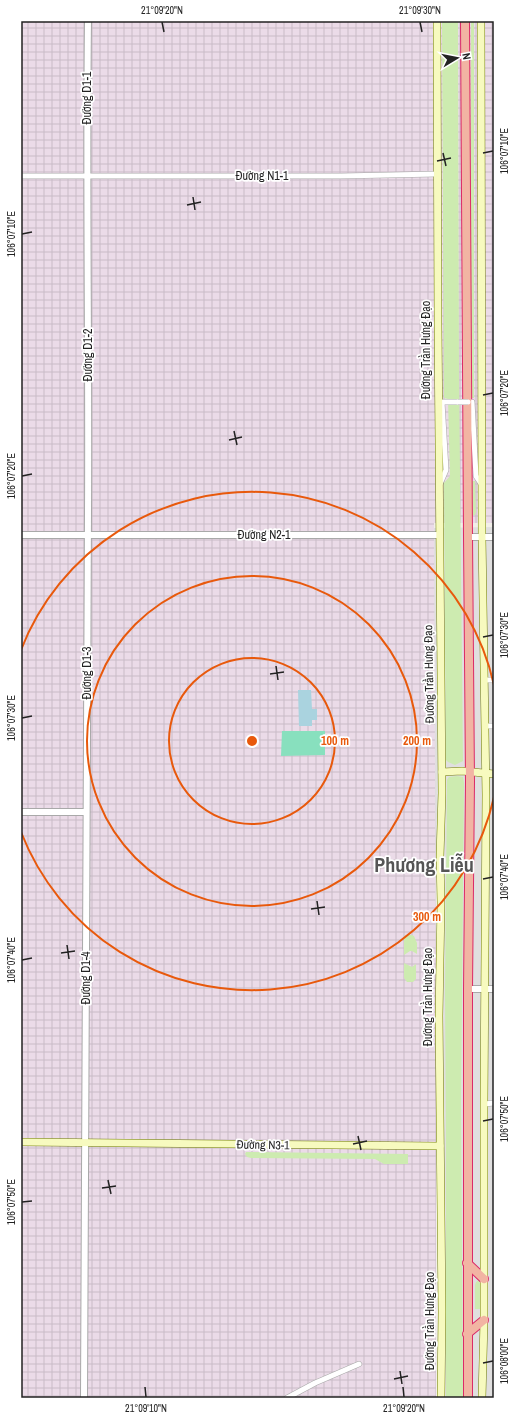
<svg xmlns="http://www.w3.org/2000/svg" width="515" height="1419" viewBox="0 0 515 1419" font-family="'Archivo Narrow',sans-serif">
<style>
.residential{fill:#e0dfdf}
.industrial{fill:url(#industrial-grid)}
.grass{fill:#cdebb0}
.pitch{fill:#88e0be}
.water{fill:#aad3df}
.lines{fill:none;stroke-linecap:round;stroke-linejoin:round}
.minor-casing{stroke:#a9a9a9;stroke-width:6}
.tertiary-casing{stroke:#a9a9a9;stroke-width:8}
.secondary-casing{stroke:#707d05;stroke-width:8}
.trunk-casing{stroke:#dc2a67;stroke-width:10}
.minor{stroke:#fff;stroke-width:5}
.tertiary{stroke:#fff;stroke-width:6}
.secondary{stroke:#f7fabf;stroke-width:7}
.trunk{stroke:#f2b4a3;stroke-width:8}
.minor-bridge-casing{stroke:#a9a9a9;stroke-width:6;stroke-linecap:butt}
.minor-bridge{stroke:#fff;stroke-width:5}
.ticks{fill:none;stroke:#222;stroke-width:1.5}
.ring{fill:none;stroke:#e8590c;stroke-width:2}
.labels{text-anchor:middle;stroke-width:3.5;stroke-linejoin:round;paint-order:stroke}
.street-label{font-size:12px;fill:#222;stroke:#fff}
.town-label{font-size:20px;font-weight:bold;fill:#555;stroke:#fff}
.centre{fill:#e8590c;stroke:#fff;stroke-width:2}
.ring-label{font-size:12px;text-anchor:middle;font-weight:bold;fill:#e8590c;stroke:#fff;stroke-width:3.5;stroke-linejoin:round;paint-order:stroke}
.neatline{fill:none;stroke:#222;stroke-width:1.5}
.ticks-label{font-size:10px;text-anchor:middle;fill:#222}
</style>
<defs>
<pattern id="industrial-grid" width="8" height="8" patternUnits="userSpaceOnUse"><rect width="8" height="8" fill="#ebdbe8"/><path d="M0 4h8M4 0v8" fill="none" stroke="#c9bcc7"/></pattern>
</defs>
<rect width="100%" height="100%" fill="#f2efe9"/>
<!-- residential -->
<path class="residential" d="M 494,527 L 494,1398 L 444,1398 L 442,1071 L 445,877 L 369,882 L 374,529 Z"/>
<!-- industrial -->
<path class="industrial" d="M 21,21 L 494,21 L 494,523 L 434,523 L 436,1001 L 436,1398 L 21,1398 Z"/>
<!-- grass -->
<g class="grass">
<path d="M 442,21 L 458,21 L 459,375 L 463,761 L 455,765 L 448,762 L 446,760 L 444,483 L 450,476 L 448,399 L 444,398 Z"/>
<path d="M 471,21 L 474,21 L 474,398 L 470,398 Z"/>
<path d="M 472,481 L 475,481 L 476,512 L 475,515 L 472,516 Z"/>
<path d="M 457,776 L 463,777 L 464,783 L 461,1102 L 463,1398 L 446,1398 L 446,1146 L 445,994 L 447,780 L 449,777 Z"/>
<path d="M 406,935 L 412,935 L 414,936 L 417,943 L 417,954 L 412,951 L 410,951 L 404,955 L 404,936 Z"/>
<path d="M 404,963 L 412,967 L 416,964 L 416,979 L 413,982 L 407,982 L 404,978 Z"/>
<path d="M 246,1152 L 408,1154 L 408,1164 L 384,1164 L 375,1159 L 251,1158 L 247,1157 L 245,1154 Z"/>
<path d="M 479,1280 L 482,1281 L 481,1309 L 475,1309 L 475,1285 L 476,1282 Z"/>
</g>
<!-- pitch -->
<path class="pitch" d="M 282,731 L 325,731 L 325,755 L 281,756 Z"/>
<!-- water -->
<path class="water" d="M 298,690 L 311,690 L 312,709 L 317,709 L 317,720 L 312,720 L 312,726 L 299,726 Z"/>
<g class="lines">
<!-- minor casing -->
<g class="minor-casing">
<g id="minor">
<path d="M 21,176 L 341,176 L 437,174"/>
<path d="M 468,402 L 472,402 L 476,476 L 482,485"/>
<path d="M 440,484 L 446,470 L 442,402 L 458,402"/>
<path d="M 484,680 L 494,680"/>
<path d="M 485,726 L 494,726"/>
<path d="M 484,1104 L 494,1103"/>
<path d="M 287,1398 L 315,1383 L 359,1364"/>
</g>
</g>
<!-- tertiary casing -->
<g class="tertiary-casing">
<g id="tertiary">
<path d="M 21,535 L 439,535"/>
<path d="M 468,537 L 494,537"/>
<path d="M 21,812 L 86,812"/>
<path d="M 468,989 L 494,989"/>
<path d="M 84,1398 C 84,1103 87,808 88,512 C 89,348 86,185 88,21"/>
</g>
</g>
<!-- secondary casing -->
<g class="secondary-casing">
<g id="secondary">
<path d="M 437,21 L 438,325 L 442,793 L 440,856 L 441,903 L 439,1016 L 442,1312 L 441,1398"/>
<path d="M 481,21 L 482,537 L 486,795 L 484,1104 L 484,1320 L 482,1398"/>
<path d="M 442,772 L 462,771 L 494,774"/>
<path d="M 21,1142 L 440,1146"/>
</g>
</g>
<!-- trunk casing -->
<g class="trunk-casing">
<g id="trunk">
<path d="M 465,21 L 468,537 L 470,781 L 468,989 L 468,1398"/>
<path d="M 467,1263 L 484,1279"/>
<path d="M 467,1334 L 484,1320"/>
</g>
</g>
<!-- minor -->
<use href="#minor" class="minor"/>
<!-- tertiary -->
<use href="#tertiary" class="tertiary"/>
<!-- secondary -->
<use href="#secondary" class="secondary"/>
<!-- trunk -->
<use href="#trunk" class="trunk"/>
<!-- minor-bridge casing -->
<g class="minor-bridge-casing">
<path id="minor-bridge" d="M 458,402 L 468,402"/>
</g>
<!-- minor-bridge -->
<use href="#minor-bridge" class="minor-bridge"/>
</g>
<!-- ticks -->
<path class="ticks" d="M 162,22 L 164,32M 420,22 L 422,32M 443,153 L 446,166M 483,153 L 493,151M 437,161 L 451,158M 193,197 L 195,210M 187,205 L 201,202M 22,234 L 32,232M 483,395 L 493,393M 234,431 L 237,445M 229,440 L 242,437M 22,476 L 32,474M 483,637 L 493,635M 276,666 L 278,680M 270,674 L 284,672M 22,718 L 32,716M 483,879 L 493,877M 317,901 L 319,915M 311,909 L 325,907M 67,945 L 69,959M 61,953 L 75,951M 22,960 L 32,958M 483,1121 L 493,1119M 358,1136 L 361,1150M 353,1144 L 367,1141M 108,1180 L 111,1194M 102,1188 L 116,1186M 22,1202 L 32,1201M 483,1363 L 493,1361M 400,1371 L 402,1384M 394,1379 L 408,1376M 145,1387 L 146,1397M 403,1387 L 404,1397"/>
<!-- distance rings -->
<g class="ring">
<circle cx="252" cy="741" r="83"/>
<circle cx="252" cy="741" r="165"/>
<path d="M494 797A248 248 0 0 1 21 832M21 650A248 248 0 0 1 494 685"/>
</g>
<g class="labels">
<!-- street labels -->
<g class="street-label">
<text transform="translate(87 98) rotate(-90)" y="4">Đường D1-1</text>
<text x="262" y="180">Đường N1-1</text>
<text transform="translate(426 350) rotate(-90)" y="4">Đường Trần Hưng Đạo</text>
<text transform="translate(88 355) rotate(-90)" y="4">Đường D1-2</text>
<text x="264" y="539">Đường N2-1</text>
<text transform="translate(87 673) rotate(-90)" y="4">Đường D1-3</text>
<text transform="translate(429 674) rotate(-91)" y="4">Đường Trần Hưng Đạo</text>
<text transform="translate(86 978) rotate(-90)" y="4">Đường D1-4</text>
<text transform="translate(428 997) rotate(-90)" y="4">Đường Trần Hưng Đạo</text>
<text transform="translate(263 1145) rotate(1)" y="4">Đường N3-1</text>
<text transform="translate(430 1321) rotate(-90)" y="4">Đường Trần Hưng Đạo</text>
</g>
<!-- town labels -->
<g class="town-label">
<text x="424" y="872">Phương Liễu</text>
</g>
</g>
<circle cx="252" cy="741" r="6" class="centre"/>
<g class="ring-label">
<text x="335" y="745">100 m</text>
<text x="417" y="745">200 m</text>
<text x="427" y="921">300 m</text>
</g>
<!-- border -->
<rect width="515" height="1419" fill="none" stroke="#ffffff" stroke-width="44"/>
<!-- north arrow -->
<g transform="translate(457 58) rotate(80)" stroke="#ffffff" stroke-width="3" paint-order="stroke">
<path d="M0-3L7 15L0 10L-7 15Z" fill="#222222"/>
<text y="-6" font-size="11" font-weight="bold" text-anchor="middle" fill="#222222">N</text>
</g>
<rect x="22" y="22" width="471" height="1375" class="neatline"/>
<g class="ticks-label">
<text x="162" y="14">21°09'20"N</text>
<text x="420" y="14">21°09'30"N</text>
<text transform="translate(504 151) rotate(-90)" y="4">106°07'10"E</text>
<text transform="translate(11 234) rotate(-90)" y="4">106°07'10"E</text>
<text transform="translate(504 393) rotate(-90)" y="4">106°07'20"E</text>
<text transform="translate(11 476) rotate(-90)" y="4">106°07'20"E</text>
<text transform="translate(504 635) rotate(-90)" y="4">106°07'30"E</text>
<text transform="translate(11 718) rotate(-90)" y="4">106°07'30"E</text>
<text transform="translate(504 877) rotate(-90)" y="4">106°07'40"E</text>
<text transform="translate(11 960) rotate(-90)" y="4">106°07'40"E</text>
<text transform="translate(504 1119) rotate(-90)" y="4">106°07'50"E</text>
<text transform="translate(11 1202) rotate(-90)" y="4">106°07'50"E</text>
<text transform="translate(504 1361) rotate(-90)" y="4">106°08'00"E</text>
<text x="146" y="1412">21°09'10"N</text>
<text x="404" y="1412">21°09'20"N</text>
</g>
</svg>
